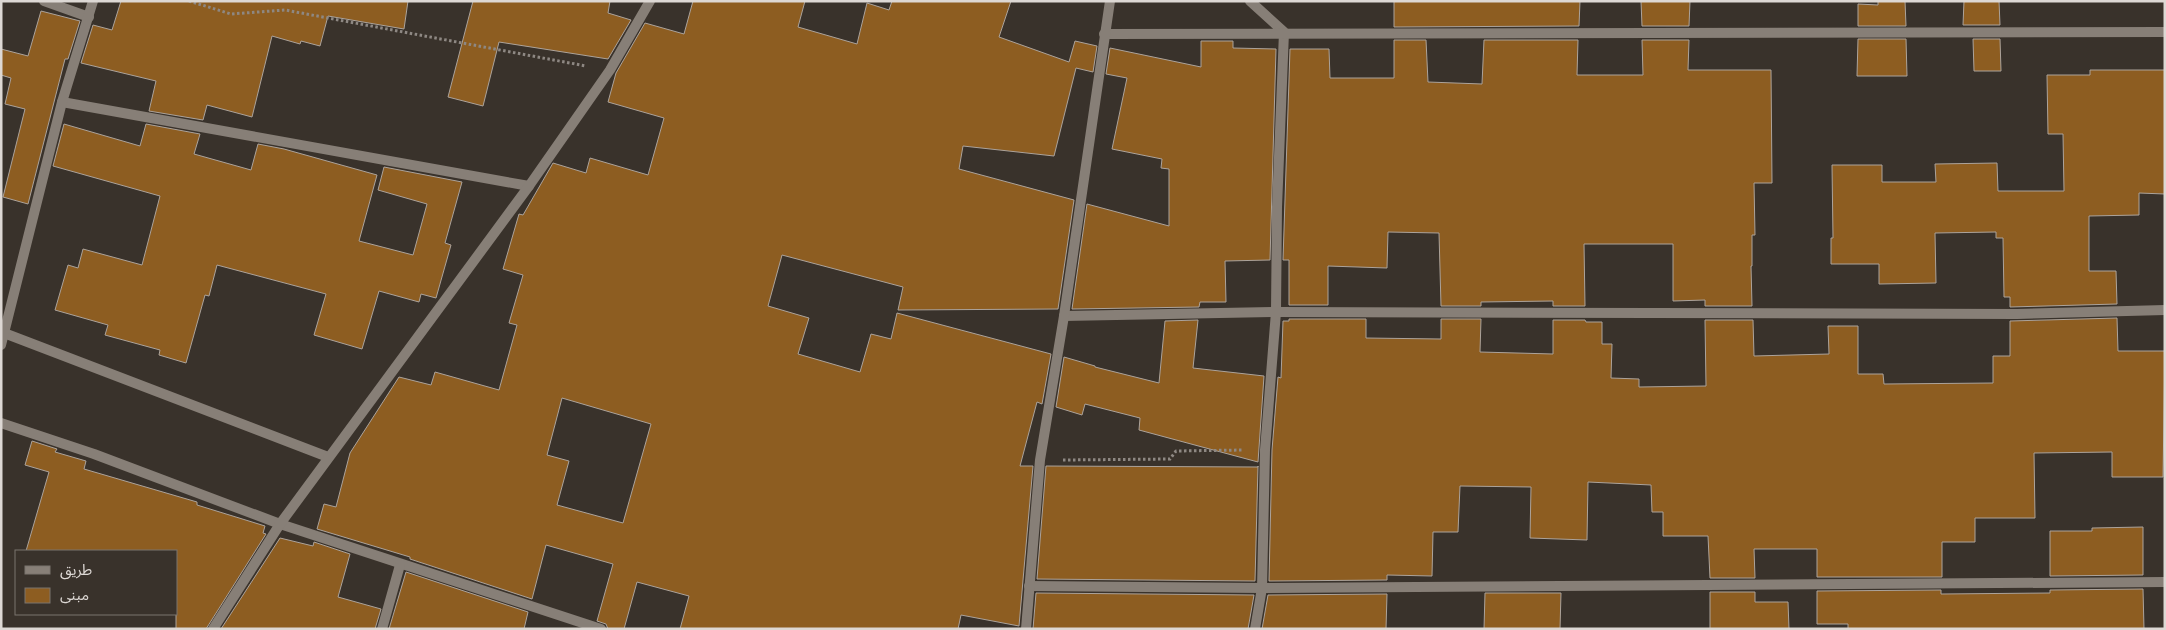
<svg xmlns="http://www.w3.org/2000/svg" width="2166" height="630" viewBox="0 0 2166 630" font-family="'Work Sans','Noto Sans Arabic',sans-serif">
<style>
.building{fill:#8d5d21;stroke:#aca39b;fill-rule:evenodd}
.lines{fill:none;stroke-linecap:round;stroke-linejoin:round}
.path{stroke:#8e8883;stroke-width:3;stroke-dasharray:2.5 2.5;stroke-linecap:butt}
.street{stroke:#877f77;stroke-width:10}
</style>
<rect width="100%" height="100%" fill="#39322b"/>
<!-- building -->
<g class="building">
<path d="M 121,1 L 408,1 L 404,29 L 328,16 L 320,46 L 301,41 L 300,44 L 272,36 L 252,117 L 207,105 L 203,120 L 149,111 L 156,81 L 81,63 L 93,25 L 112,30 Z"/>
<path d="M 473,1 L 610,1 L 608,13 L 631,20 L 608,59 L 499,42 L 483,106 L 448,97 Z"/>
<path d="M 693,1 L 805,1 L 798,27 L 857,44 L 867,3 L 889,10 L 892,1 L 1011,1 L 999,37 L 1069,62 L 1075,41 L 1097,46 L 1093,72 L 1076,68 L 1054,156 L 963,146 L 959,169 L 1074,200 L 1058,309 L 898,310 L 903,287 L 782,255 L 768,306 L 809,318 L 798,354 L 860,372 L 871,334 L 891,339 L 897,313 L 1051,354 L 1042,404 L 1037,402 L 1020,466 L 1033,466 L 1019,626 L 961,615 L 958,629 L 680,629 L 689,596 L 637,582 L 624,629 L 608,629 L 606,624 L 597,621 L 613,564 L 546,545 L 532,599 L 410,559 L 410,557 L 317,529 L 324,504 L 336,507 L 350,453 L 399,377 L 431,385 L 435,372 L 499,390 L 517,325 L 509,323 L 523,275 L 503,269 L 519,214 L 523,215 L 553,163 L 586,173 L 590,158 L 648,175 L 664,118 L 608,102 L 616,73 L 645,23 L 684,34 ZM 562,398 L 651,424 L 623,523 L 557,505 L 569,461 L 547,455 Z"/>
<path d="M 1394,1 L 1580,1 L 1579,26 L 1394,27 Z"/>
<path d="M 1641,1 L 1690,1 L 1689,26 L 1642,26 Z"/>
<path d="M 1878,1 L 1905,1 L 1906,26 L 1858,26 L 1858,4 L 1878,5 Z"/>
<path d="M 1964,1 L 1999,1 L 2000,25 L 1963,25 Z"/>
<path d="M 41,11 L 80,21 L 68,59 L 65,59 L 28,204 L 3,197 L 25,109 L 5,104 L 11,78 L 1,75 L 1,49 L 28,56 Z"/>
<path d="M 1858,39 L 1906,39 L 1907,76 L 1857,76 Z"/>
<path d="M 1973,39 L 2000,39 L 2001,71 L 1974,71 Z"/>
<path d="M 1394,40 L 1426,40 L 1428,82 L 1482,84 L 1484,40 L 1578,40 L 1577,75 L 1643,75 L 1642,40 L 1689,40 L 1688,70 L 1771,70 L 1772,183 L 1754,183 L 1755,235 L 1752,235 L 1752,266 L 1751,266 L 1752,306 L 1705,306 L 1705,300 L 1673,301 L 1673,244 L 1584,244 L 1585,306 L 1553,306 L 1553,301 L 1481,302 L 1481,306 L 1441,306 L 1439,233 L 1388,232 L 1387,268 L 1328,266 L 1328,305 L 1289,305 L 1289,260 L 1283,260 L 1290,49 L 1329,49 L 1330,78 L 1394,78 Z"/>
<path d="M 1201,41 L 1233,41 L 1233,48 L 1276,49 L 1270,260 L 1225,261 L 1226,302 L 1200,302 L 1199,307 L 1072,309 L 1087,204 L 1169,226 L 1169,169 L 1161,168 L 1162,159 L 1112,149 L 1127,78 L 1106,74 L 1110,48 L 1201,67 Z"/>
<path d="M 2090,70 L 2165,70 L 2165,194 L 2139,193 L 2139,215 L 2089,216 L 2089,271 L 2116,271 L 2117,304 L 2010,307 L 2010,297 L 2004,297 L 2003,238 L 1996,238 L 1996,232 L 1935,233 L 1936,283 L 1879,284 L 1879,264 L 1831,264 L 1831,238 L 1833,238 L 1832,165 L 1882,165 L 1882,182 L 1936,182 L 1935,164 L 1997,163 L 1998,191 L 2064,191 L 2063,134 L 2048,134 L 2047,75 L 2090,75 Z"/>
<path d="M 64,124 L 140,146 L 146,124 L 200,134 L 194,154 L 251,170 L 258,144 L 284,149 L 377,175 L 359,241 L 413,255 L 427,204 L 378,190 L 384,167 L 462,182 L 445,243 L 451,245 L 436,298 L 421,294 L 419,302 L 379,291 L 362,349 L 314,335 L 326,294 L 217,265 L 209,296 L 205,295 L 186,363 L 159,355 L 160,350 L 105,335 L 108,325 L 55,310 L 68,265 L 78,268 L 83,249 L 142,265 L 160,196 L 53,166 Z"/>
<path d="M 2117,318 L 2118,351 L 2165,351 L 2163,477 L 2112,477 L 2112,452 L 2034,453 L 2035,518 L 1975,518 L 1975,542 L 1942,542 L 1942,577 L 1817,577 L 1817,549 L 1754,549 L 1755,578 L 1710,578 L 1708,536 L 1663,536 L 1663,512 L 1652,512 L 1651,485 L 1588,482 L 1587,540 L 1530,538 L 1531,487 L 1460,486 L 1458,532 L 1433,532 L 1432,576 L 1387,575 L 1387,580 L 1269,581 L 1272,450 L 1278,377 L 1281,378 L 1283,321 L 1289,321 L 1289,319 L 1366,319 L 1366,338 L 1441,339 L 1441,319 L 1481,319 L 1480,352 L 1553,354 L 1553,320 L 1585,320 L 1586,322 L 1602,322 L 1602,344 L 1612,344 L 1611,378 L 1639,379 L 1639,387 L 1706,386 L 1705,320 L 1753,320 L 1754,356 L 1829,354 L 1828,326 L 1858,326 L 1858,374 L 1883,374 L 1884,384 L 1993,383 L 1993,356 L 2010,356 L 2010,321 Z"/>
<path d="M 1198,320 L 1193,368 L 1264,376 L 1258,462 L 1139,430 L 1140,418 L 1085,404 L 1082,415 L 1056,407 L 1064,357 L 1095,366 L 1095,367 L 1159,383 L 1165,321 Z"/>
<path d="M 32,441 L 57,449 L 55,452 L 86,461 L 84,469 L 197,502 L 197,505 L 265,526 L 263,533 L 266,534 L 206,629 L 176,629 L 176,551 L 26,551 L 49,472 L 25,465 Z"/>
<path d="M 1046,466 L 1258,467 L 1258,466 L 1255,581 L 1037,579 Z"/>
<path d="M 2143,527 L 2143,575 L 2050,576 L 2050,531 L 2092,531 L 2092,528 Z"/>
<path d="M 280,538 L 313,546 L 314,542 L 350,554 L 338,597 L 381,609 L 375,629 L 221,629 Z"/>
<path d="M 406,572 L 528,612 L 524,629 L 389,629 Z"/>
<path d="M 2143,589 L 2144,629 L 1848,629 L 1848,624 L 1817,624 L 1817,591 L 1941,590 L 1941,594 L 2050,593 L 2050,590 Z"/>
<path d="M 1710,592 L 1755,592 L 1755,602 L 1788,602 L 1789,629 L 1710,629 Z"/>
<path d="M 1036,593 L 1254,595 L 1248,629 L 1033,629 Z"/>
<path d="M 1485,593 L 1561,593 L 1560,629 L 1484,629 Z"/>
<path d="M 1387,594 L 1386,629 L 1262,629 L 1268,595 Z"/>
</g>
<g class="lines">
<!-- path -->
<g class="path">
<path d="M 189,1 L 231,14 L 285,10 L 586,66"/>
<path d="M 1063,460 L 1170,459 L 1176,451 L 1243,450"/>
</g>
<!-- street -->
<g class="street">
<path d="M 44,1 L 89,17"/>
<path d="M 1250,1 L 1284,32 L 1277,207 L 1276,312 L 1265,450 L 1262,588 L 1255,629"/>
<path d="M 1104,34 L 2165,32"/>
<path d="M 62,102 L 529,186"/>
<path d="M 1064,316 L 1276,312 L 2017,314 L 2165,310"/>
<path d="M 4,333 L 328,457"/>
<path d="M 1,345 L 62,102 L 93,1"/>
<path d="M 1,423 L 94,454 L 280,524 L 601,629"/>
<path d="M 1029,586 L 1262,588 L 2165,582"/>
<path d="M 213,629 L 280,524 L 529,186 L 610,70 L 650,1"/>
<path d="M 382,629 L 400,565"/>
<path d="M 1026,629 L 1040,460 L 1064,316 L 1110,1"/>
</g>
</g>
<!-- border -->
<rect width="2166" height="630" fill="none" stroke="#ddd8d4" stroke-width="5"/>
<!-- legend -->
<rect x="15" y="550" width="162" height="65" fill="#39322b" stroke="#7b746f"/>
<rect x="25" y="566" width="25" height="8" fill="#877f77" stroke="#7b746f"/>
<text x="60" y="575" font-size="15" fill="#ddd8d4">طريق</text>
<rect x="25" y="588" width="25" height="15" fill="#8d5d21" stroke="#7b746f"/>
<text x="60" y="600" font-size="15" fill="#ddd8d4">مبنى</text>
</svg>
